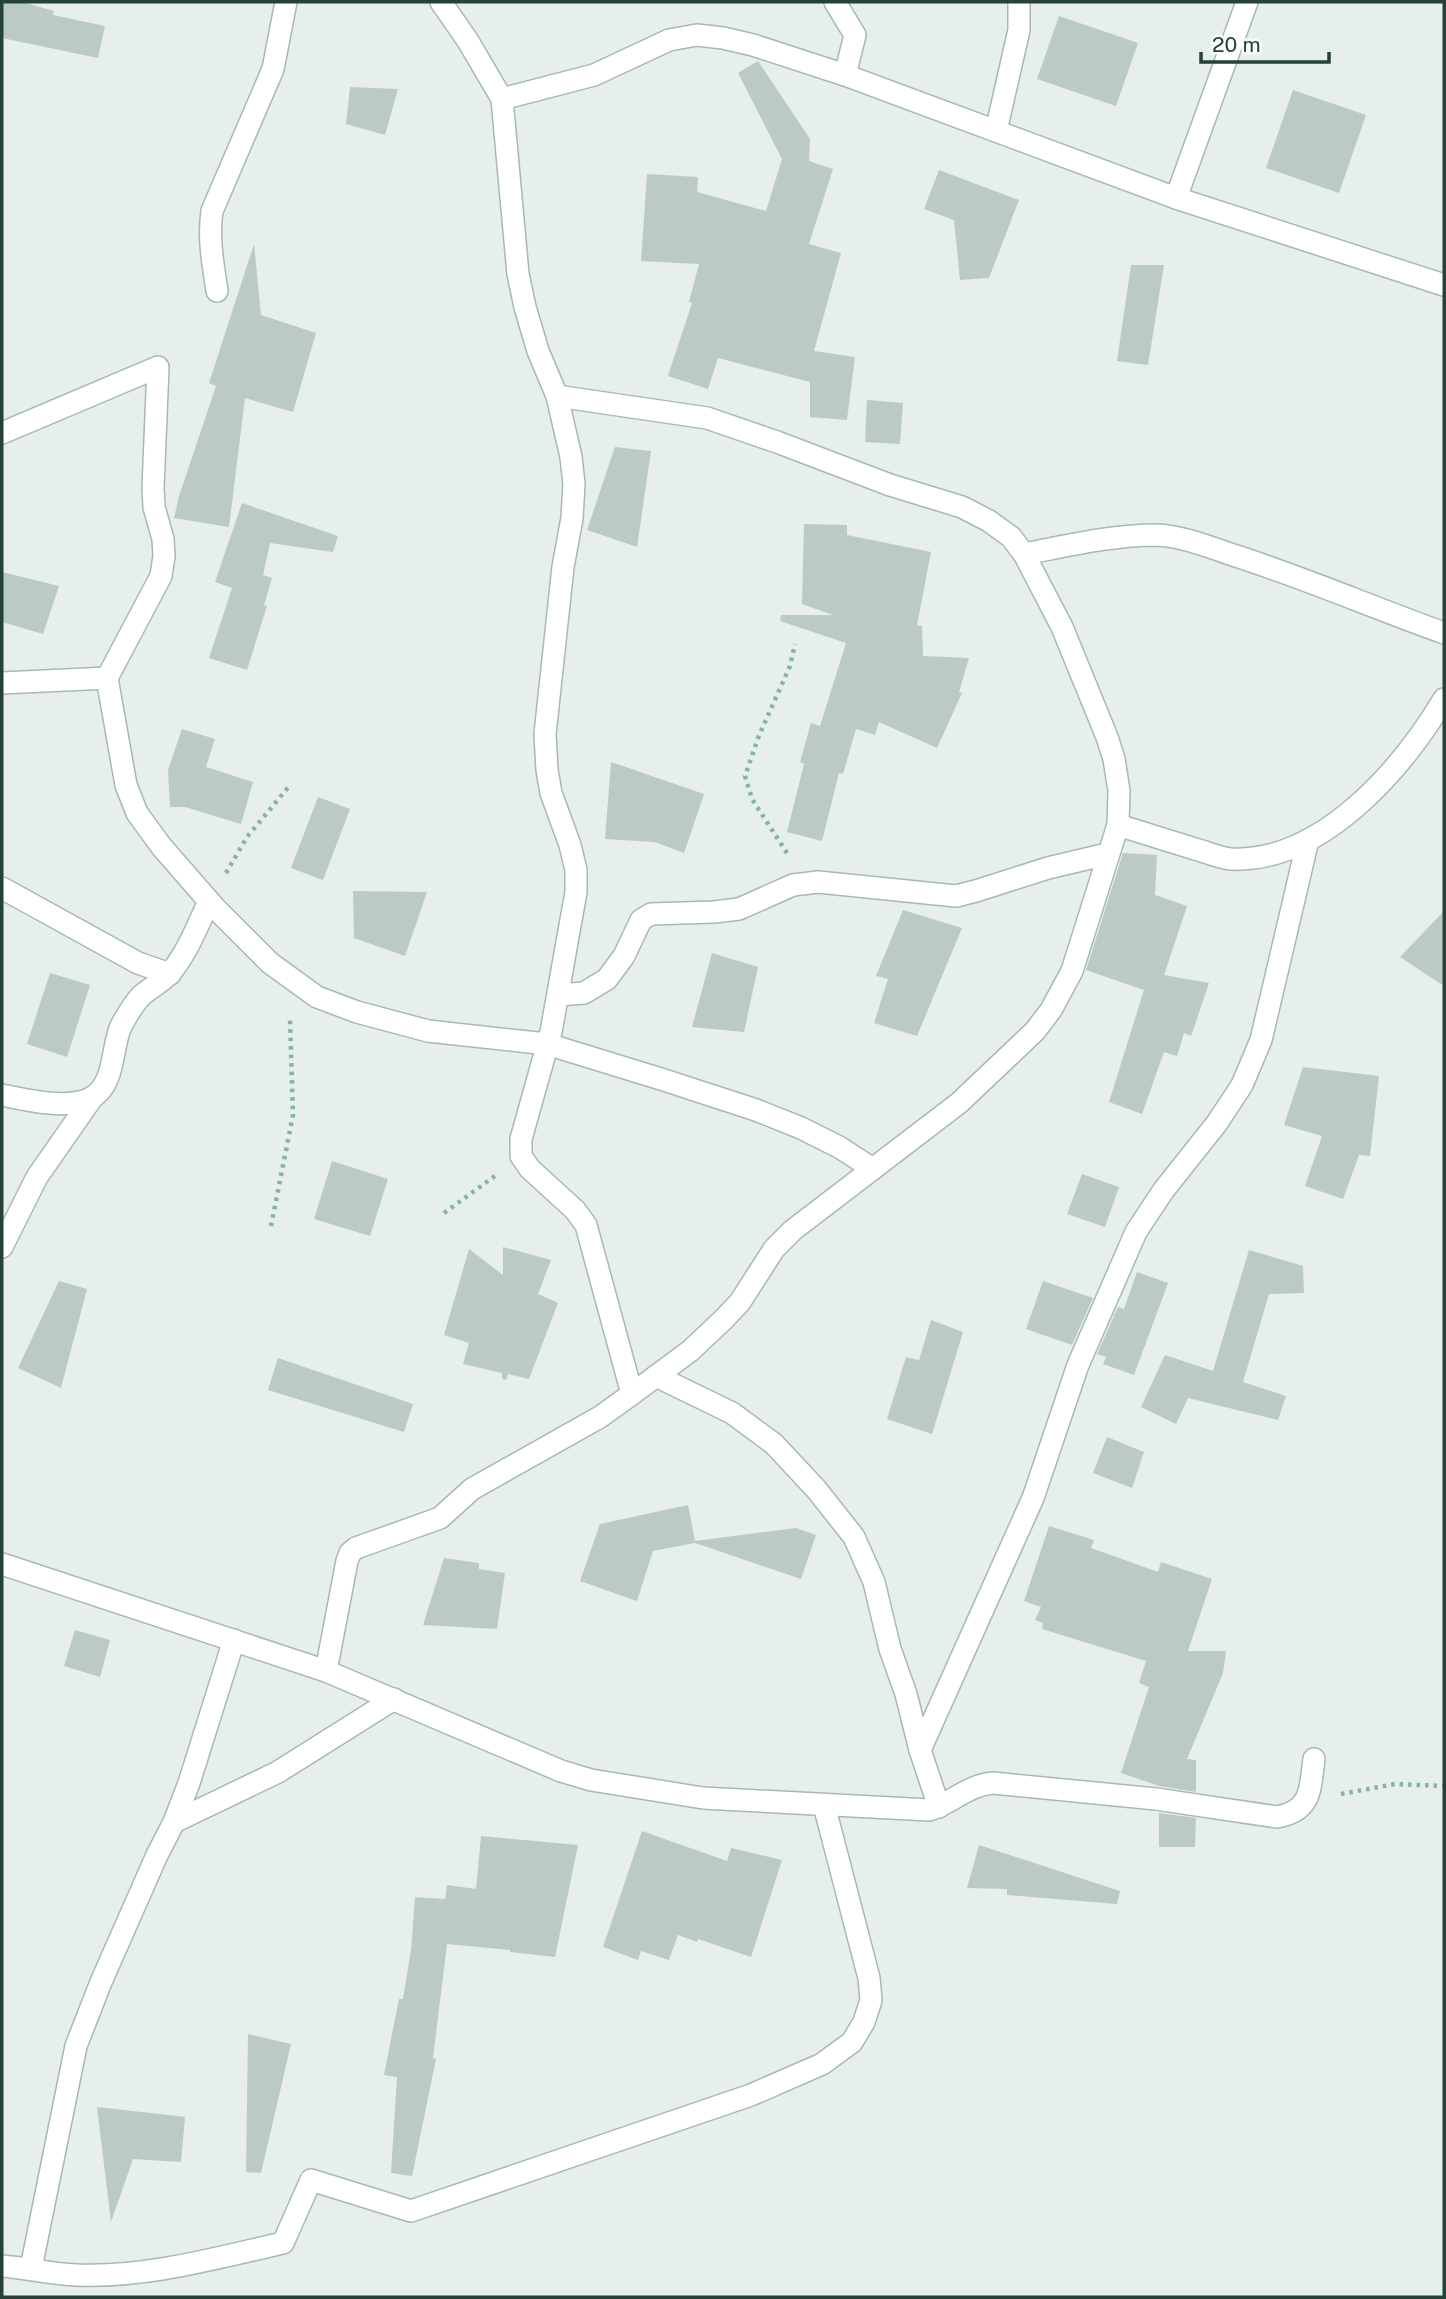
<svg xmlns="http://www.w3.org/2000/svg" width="1446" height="2299" viewBox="0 0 1446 2299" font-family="'Public Sans',sans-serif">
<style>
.building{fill:#bbcac4}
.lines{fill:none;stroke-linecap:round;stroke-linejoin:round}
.minor-casing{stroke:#a8b8b2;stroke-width:24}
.path{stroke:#86b3a5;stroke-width:4.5;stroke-dasharray:3.5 5;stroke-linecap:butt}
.minor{stroke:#fff;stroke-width:21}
</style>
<rect width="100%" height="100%" fill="#e6efeb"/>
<!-- building -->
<g class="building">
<path d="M 2,2 L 22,2 L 54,11 L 53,15 L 105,26 L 98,58 L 2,38 Z"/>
<path d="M 1059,16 L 1138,43 L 1116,106 L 1037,79 Z"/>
<path d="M 758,61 L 810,139 L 809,161 L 833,169 L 809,244 L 841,253 L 814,351 L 855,357 L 847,420 L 810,417 L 810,382 L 718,358 L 708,389 L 668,376 L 692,303 L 689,302 L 699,264 L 641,261 L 647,174 L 698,177 L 697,192 L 766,211 L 782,159 L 738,73 Z"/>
<path d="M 350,87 L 398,89 L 385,135 L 346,124 Z"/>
<path d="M 1293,90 L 1366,115 L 1339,193 L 1266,168 Z"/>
<path d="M 939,170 L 1019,200 L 989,278 L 960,280 L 954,220 L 924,209 Z"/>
<path d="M 254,244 L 261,315 L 316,333 L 293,412 L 245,398 L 229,527 L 174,518 L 179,496 L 216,386 L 209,383 Z"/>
<path d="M 1131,265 L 1164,265 L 1148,365 L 1117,361 Z"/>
<path d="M 867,400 L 903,403 L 900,444 L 865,442 Z"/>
<path d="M 615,447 L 651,451 L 637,547 L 587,530 Z"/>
<path d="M 242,503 L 338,536 L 333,552 L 270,543 L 263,575 L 272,578 L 264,605 L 267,606 L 247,670 L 209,658 L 232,588 L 215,582 Z"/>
<path d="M 804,524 L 847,525 L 847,535 L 931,552 L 917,625 L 922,626 L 923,656 L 969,658 L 959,692 L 962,693 L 937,748 L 879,722 L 875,735 L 856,729 L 843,774 L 839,773 L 822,841 L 787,832 L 804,764 L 800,762 L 811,723 L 820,726 L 846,643 L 780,621 L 781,615 L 833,615 L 802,604 Z"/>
<path d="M 2,572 L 59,586 L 43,634 L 2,622 Z"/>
<path d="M 182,729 L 215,739 L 206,767 L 253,782 L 241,824 L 185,807 L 170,807 L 168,770 Z"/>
<path d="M 611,762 L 704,794 L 684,853 L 655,842 L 605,839 Z"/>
<path d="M 318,797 L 350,809 L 323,880 L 291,868 Z"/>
<path d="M 1123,853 L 1157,855 L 1155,895 L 1187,906 L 1164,975 L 1209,983 L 1191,1036 L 1184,1033 L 1177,1056 L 1164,1052 L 1142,1114 L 1109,1102 L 1144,990 L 1086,970 Z"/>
<path d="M 353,891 L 427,892 L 405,956 L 354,938 Z"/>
<path d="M 903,910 L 962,928 L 917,1036 L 874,1023 L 888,979 L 876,976 Z"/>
<path d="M 1444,911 L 1444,986 L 1400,957 Z"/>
<path d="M 712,953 L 758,967 L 744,1032 L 692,1027 Z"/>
<path d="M 50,973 L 90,985 L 67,1057 L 27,1044 Z"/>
<path d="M 1303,1067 L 1379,1076 L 1370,1156 L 1359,1155 L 1343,1199 L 1305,1186 L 1322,1136 L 1284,1125 Z"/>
<path d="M 332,1161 L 388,1179 L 370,1236 L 314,1219 Z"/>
<path d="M 1082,1174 L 1119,1187 L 1105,1227 L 1067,1214 Z"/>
<path d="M 503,1247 L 551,1260 L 538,1294 L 558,1303 L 529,1379 L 508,1374 L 506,1380 L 502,1379 L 502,1373 L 463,1364 L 469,1343 L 444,1335 L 469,1249 L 503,1275 Z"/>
<path d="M 1249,1250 L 1303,1266 L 1304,1293 L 1269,1294 L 1243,1382 L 1286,1396 L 1278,1420 L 1188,1398 L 1176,1424 L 1141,1407 L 1165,1355 L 1213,1371 Z"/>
<path d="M 1137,1272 L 1168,1283 L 1134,1375 L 1103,1364 L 1106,1357 L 1097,1354 L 1118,1307 L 1124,1309 Z"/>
<path d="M 59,1281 L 87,1289 L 61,1388 L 18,1368 Z"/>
<path d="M 1043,1281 L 1093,1298 L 1072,1345 L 1026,1329 Z"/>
<path d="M 931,1320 L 963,1332 L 932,1434 L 887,1419 L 906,1357 L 919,1360 Z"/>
<path d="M 278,1358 L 413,1404 L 404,1432 L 268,1390 Z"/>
<path d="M 1107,1437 L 1144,1452 L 1132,1488 L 1093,1473 Z"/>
<path d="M 688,1505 L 695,1541 L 796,1528 L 816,1535 L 801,1579 L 695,1543 L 653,1551 L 637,1601 L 580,1581 L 600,1524 Z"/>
<path d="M 1049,1526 L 1094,1540 L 1091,1548 L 1158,1572 L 1161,1562 L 1212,1579 L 1188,1651 L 1226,1651 L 1223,1673 L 1187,1759 L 1196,1760 L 1196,1792 L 1159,1786 L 1121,1773 L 1149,1687 L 1139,1683 L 1146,1661 L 1042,1629 L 1043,1623 L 1035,1620 L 1041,1607 L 1024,1601 Z"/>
<path d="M 444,1558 L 479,1563 L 479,1569 L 505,1573 L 497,1629 L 423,1625 Z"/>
<path d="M 75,1630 L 110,1640 L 100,1677 L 64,1666 Z"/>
<path d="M 1159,1813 L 1196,1818 L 1195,1847 L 1159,1847 Z"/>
<path d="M 642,1831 L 727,1861 L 731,1848 L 782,1860 L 751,1957 L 698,1939 L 697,1942 L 678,1935 L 669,1960 L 641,1951 L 638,1960 L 603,1947 Z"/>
<path d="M 481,1836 L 578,1845 L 555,1957 L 510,1952 L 510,1950 L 447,1944 L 433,2058 L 436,2059 L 412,2176 L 391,2173 L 397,2077 L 384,2075 L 399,1999 L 403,1999 L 411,1950 L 415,1897 L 445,1899 L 447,1885 L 476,1889 Z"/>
<path d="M 979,1845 L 1120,1891 L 1117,1904 L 1007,1895 L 1007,1889 L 967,1888 Z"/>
<path d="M 248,2034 L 291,2044 L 261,2173 L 246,2172 Z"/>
<path d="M 97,2107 L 185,2117 L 181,2162 L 133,2159 L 111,2222 Z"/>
</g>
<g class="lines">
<!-- minor casing -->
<g class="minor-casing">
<g id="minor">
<path d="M 441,2 L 468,41 L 502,99 L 518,274 L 525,307 L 538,351 L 557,396 L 571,457 L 574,484 L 572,518 L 563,567 L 545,734 L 547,770 L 551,793 L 570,845 L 576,870 L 576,892 L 551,1032 L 521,1139 L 521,1156 L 530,1169 L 575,1210 L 586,1225 L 632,1394"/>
<path d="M 835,2 L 855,35 L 845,75"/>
<path d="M 502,99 L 594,75 L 669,40 L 697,35 L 723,38 L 753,45 L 845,75 L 1176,198 L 1444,285"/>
<path d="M 996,131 L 1019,30 L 1019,2"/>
<path d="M 1176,198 L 1247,2"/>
<path d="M 217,291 C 213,264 208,238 212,211 L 273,69 L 286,2"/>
<path d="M 557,396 L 707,418 L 777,442 L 890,485 L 962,507 L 989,521 L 1011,537 L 1024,554 L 1062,627 L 1107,737 L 1114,759 L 1119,791 L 1118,825"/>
<path d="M 2,433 L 158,367 L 153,488 L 154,507 L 163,539 L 164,556 L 161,576 L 107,678 L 2,683"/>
<path d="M 1024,554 C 1067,546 1112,535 1156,535 C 1183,536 1209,547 1233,555 C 1305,578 1374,608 1444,633"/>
<path d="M 107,678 L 126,785 L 137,813 L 161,846 L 215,908 L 270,963 L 317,997 L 357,1012 L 428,1031 L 547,1044 L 664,1080 L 756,1110 L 801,1128 L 839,1147 L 873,1169"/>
<path d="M 2,888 L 138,963 L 170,974"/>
<path d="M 558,995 L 584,993 L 607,979 L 624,956 L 641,920 L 651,914 L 714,912 L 739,909 L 793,885 L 818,882 L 956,896 L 976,891 L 1048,868 L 1107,854"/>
<path d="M 2,1095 C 26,1100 68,1110 91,1098 C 116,1084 111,1048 121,1026 C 127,1015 134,1003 142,995 C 152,987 163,981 171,972 C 188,951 198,925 209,901"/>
<path d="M 2,1247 L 37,1177 L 92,1098"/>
<path d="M 656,1376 L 732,1413 L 774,1444 L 816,1489 L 854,1537 L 874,1582 L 890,1649 L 906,1694 L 920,1750 L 939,1807"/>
<path d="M 2,1564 L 326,1671 L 561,1771 L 591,1780 L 703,1798 L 929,1810 C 952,1803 968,1785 993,1783 L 1156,1799 L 1277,1817 C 1312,1811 1310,1789 1314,1759"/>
<path d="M 326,1671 L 347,1561 L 350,1553 L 356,1548 L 440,1518 L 472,1489 L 600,1417 L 632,1394 L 690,1351 L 724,1319 L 740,1302 L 774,1249 L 793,1230 L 959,1103 L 1035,1031 L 1051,1010 L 1072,971 L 1118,825 C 1144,833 1169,841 1195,849 C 1206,852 1219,858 1231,859 C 1322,863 1402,769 1444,699"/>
<path d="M 920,1750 L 1033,1498 L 1078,1365 L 1136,1232 L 1163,1191 L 1217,1123 L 1242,1085 L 1261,1040 L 1308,840"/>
<path d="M 174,1822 L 278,1772 L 394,1699"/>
<path d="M 2,2266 C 27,2268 52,2274 76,2275 C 146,2278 216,2258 283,2243 L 311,2180 L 411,2211 L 751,2095 L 822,2064 L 852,2042 L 864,2022 L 871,2000 L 869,1978 L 824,1805"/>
<path d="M 31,2268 L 76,2046 L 101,1982 L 157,1855 L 174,1822 L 189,1783 L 234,1640"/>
</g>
</g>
<!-- path -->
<g class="path">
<path d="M 787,853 L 752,799 L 745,776 L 758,738 L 790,666 L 795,644"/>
<path d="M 226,873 L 247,837 L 291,784"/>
<path d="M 444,1213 L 495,1176"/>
<path d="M 271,1226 L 293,1115 L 290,1019"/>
<path d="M 1341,1794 L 1395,1784 L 1444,1786"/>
</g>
<!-- minor -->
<use href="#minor" class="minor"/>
</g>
<!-- border -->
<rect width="1446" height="2299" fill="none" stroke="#24423a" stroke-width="7"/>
<!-- scale -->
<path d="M1201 52v10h128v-10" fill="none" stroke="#24423a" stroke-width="3.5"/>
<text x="1212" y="52" font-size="21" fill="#24423a" stroke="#f7fbf9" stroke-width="5" paint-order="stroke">20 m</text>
</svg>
